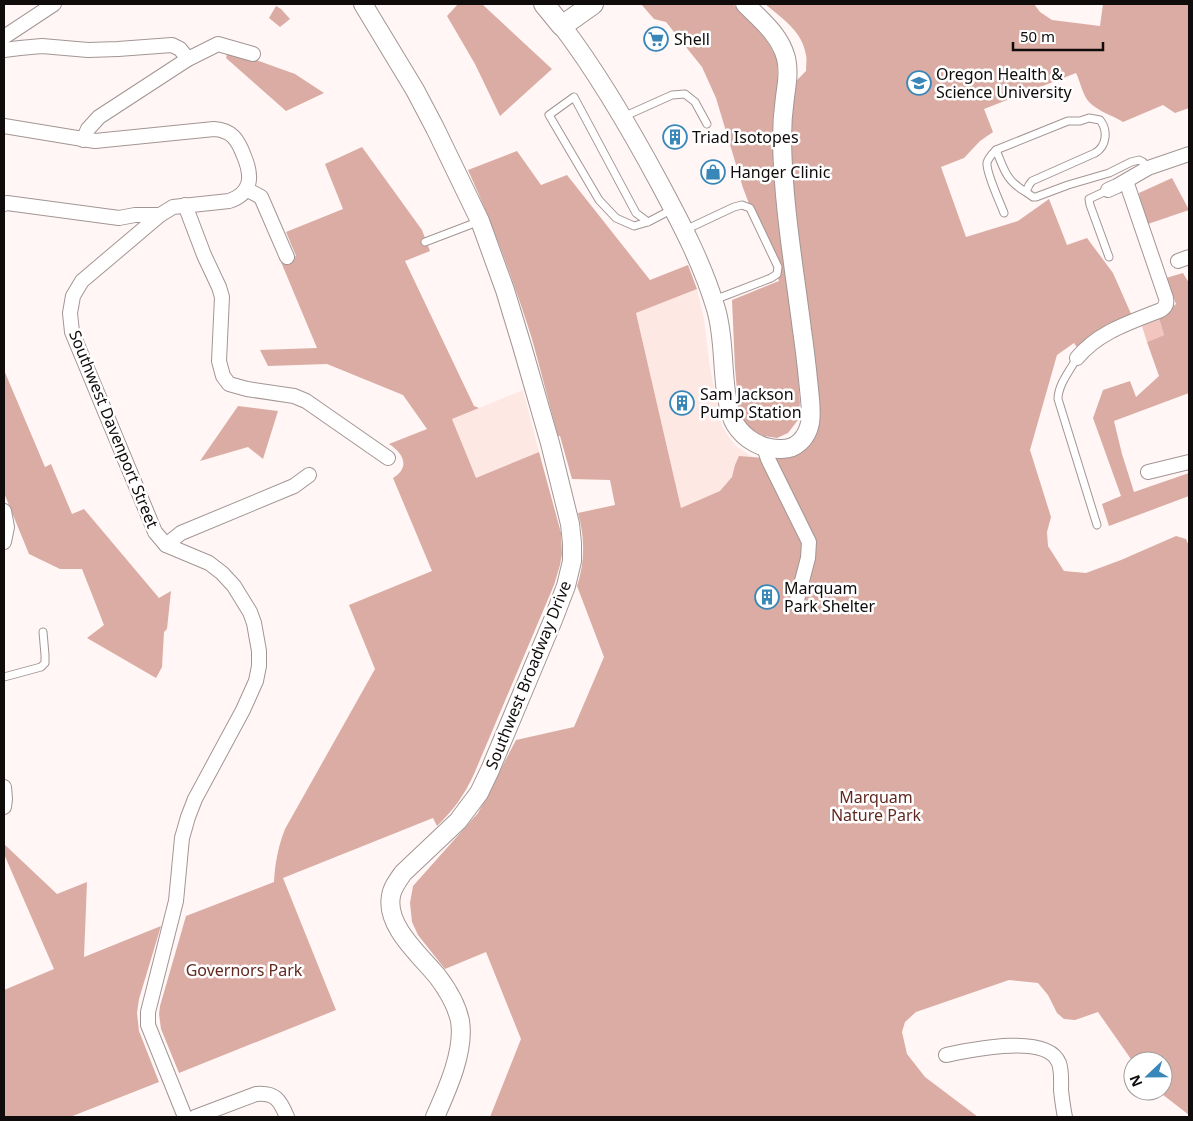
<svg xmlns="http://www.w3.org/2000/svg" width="1193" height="1121" viewBox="0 0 1193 1121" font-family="'Noto Sans',sans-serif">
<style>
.built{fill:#fee8e4}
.green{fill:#f2c6be}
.forest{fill:#dbaca3}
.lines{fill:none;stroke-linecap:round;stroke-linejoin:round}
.service-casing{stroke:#a29694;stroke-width:9}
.minor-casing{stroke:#a29694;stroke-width:16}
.tertiary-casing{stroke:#a29694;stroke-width:20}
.secondary-casing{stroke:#a29694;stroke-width:22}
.service{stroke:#fff;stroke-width:7}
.minor{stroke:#fff;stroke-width:14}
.tertiary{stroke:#fff;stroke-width:18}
.secondary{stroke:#fff;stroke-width:20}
.labels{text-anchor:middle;stroke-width:5;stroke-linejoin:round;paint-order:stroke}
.poi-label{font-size:16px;fill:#100c0b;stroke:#fff;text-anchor:start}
.street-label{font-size:16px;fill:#100c0b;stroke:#fff}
.park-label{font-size:16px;fill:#632820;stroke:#fff}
</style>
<rect width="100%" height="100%" fill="#fff6f5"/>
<!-- built -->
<g class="built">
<path d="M 697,289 L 704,319 L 710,368 L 722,426 L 731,440 L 736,446 L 754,458 L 771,500 L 681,509 L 636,313 Z"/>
<path d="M 523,390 L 539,452 L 476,479 L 452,419 Z"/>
</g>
<!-- green -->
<path class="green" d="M 1159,318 L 1164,335 L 1147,342 L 1142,326 Z"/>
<!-- forest -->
<g class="forest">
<path d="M 458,4 L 482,4 L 552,69 L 500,116 L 475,64 L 447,16 Z"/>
<path d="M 641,4 L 733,4 L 751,22 L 767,41 L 777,58 L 778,83 L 773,119 L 774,159 L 792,284 L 800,403 L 798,420 L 788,433 L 777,438 L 764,436 L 750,430 L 739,413 L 735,368 L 732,300 L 779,281 L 743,188 L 716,98 L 702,67 L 666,22 L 654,19 Z"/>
<path d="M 765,4 L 1034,4 L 1040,12 L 1052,20 L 1100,26 L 1103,4 L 1189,4 L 1189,108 L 1175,113 L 1163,105 L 1123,122 C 1112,115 1099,112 1089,102 C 1083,96 1080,81 1076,73 L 984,109 L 993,132 L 980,141 L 964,158 L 941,167 L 966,237 L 1018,221 L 1049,199 L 1067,245 L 1087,238 L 1113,273 L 1132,316 L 1078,349 L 1074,343 L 1057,355 L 1030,450 L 1051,517 L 1047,532 L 1048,546 L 1064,571 L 1086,573 L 1121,560 L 1176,536 L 1186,539 L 1189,546 L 1189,1115 L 1158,1091 L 1163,1091 L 1163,1061 L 1133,1061 L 1133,1062 L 1098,1012 L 1075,1020 L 1064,1019 L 1057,1013 L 1048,995 L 1038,983 L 1009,980 L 916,1012 L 905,1022 L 902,1032 L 907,1054 L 925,1077 L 978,1117 L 490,1117 L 521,1039 L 486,952 L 445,969 L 418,935 L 412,922 L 410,903 L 413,886 L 478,813 L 516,740 L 574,727 L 604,657 L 577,586 C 585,562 585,538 578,513 L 615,505 L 610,480 L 572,479 L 560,436 L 558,436 C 549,404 541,371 532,339 C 514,282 493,225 468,170 L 517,151 L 541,185 L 567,175 L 650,280 L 688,265 L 697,289 L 636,313 L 681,508 L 720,491 L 732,477 L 735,465 L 739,456 L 776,459 L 787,457 L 805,446 L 800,256 L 788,141 L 796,81 L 806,71 C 806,66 807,60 806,55 C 802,31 783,19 765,4 Z"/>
<path d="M 276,6 L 281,9 L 290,19 L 280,27 L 269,18 Z"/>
<path d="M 228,50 L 295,74 L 324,93 L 286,111 L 226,58 Z"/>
<path d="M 362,147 L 422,230 L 430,251 L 405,261 L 474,406 L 479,408 L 452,419 L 476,478 L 539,452 L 561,533 L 562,554 L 560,565 L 554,585 L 474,774 C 465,794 453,811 437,826 L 433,818 L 283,878 L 336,1010 L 179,1073 L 161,1029 L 159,1014 L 160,1006 L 186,916 L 274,882 C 275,863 278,847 285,829 L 375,669 L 349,605 L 432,571 L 393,478 C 411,467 403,453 389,444 L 427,429 L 403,395 L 327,364 L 268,366 L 260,350 L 317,348 L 281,262 L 296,256 L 286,232 L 343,209 L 325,164 Z"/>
<path d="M 1172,178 L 1189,210 L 1145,225 L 1139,193 Z"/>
<path d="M 1183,273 L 1189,283 L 1189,393 L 1114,421 L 1122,454 L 1134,492 L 1189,473 L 1189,496 L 1109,526 L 1102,504 L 1121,496 L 1093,418 L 1103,390 L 1130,381 L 1136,397 L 1159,376 L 1147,342 L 1164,335 L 1159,318 L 1176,304 L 1166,278 Z"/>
<path d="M 4,370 L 45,467 L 51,464 L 72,514 L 84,509 L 159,598 L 171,591 L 167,629 L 164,632 L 162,667 L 156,678 L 87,638 L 104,625 L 82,569 L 60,569 L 29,554 L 4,493 Z"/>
<path d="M 238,406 L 278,411 L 263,459 L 248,447 L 200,461 Z"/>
<path d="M 4,844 L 57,894 L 87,882 L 84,957 L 161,926 L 139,999 L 137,1013 L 139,1031 L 159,1082 L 70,1117 L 4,1117 L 4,990 L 54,969 L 4,854 Z"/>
</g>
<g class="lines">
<!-- service casing -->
<g class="service-casing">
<g id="service">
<path d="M 623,117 L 672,95 L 685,94 L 695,102 L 707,124"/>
<path d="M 996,150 C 1004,169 1006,181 1026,192"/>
<path d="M 1108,190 L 1089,199 L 1090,205 L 1109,257"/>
<path d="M 1004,213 C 1000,202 986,173 987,163 C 988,158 993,153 996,150 L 1068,121 L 1080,121 L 1089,118 L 1100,120 C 1108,130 1107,146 1095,153 L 1032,181 L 1029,185 L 1026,192 L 1033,197 L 1036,197 L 1068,185 L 1109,173 L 1131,162 L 1139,160 L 1143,162 L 1148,168"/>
<path d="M 648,222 L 636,213 L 574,97 L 549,115 L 599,200 L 616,218 L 634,226 L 648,222 L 673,209"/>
<path d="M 685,230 L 734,207 L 742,205 L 750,208 L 778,267 L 777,274 L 771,278 L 714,300"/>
<path d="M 425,242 L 480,221"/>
<path d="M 1077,358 C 1070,370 1058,385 1058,399 L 1097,525"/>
<path d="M 4,677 L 41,667 L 45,663 L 45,655 L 43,632"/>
</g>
</g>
<!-- minor casing -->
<g class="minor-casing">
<g id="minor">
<path d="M 4,37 L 54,4"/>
<path d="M 4,50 L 20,48 L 42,46 L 88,50 L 118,49 L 172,45 L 180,49 L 188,59 L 218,44 L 253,54"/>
<path d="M 4,126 L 95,141 L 214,129 C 232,130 238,140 244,156 C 252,175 253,193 229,201 L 173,207 L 160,215 L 82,281 L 73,296 L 70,313 L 72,332 L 155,532 L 166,545 L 209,563 L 222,573 L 234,586 L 250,612 L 254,623 L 259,651 L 259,666 L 256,681 L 243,710 L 195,799 L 188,817 L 182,838 L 176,901 L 148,1012 L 148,1025 L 185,1117"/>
<path d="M 83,140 L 88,129 L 99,117 L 188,59"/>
<path d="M 246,189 L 261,197 L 287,257"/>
<path d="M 1108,190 L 1117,186 L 1148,168 L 1189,154"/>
<path d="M 4,204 L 7,203 L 119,218 L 135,215 L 160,215"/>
<path d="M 185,205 L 204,255 L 219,287 L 222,297 L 219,361 L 223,376 L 229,384 L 247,389 L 294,396 L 306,401 L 388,458"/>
<path d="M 1178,261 L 1189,257"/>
<path d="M 1077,358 C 1098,332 1131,322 1161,310 C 1166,307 1167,303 1166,298 L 1126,181"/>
<path d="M 764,447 L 768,459 L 809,542 L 808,558 L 797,600"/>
<path d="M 1148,472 L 1189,462"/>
<path d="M 4,511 L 7,527 L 4,542"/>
<path d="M 166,545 L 181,533 L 294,486 L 309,475"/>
<path d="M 4,787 L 5,799 L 4,807"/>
<path d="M 946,1055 C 970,1050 1047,1033 1059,1063 C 1062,1072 1061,1082 1061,1090 C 1062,1099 1063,1108 1065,1117"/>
<path d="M 195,1117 L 256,1094 C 275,1092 280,1100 287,1117"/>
</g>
</g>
<!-- tertiary casing -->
<g class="tertiary-casing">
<g id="tertiary">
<path d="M 363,4 L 415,90 L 435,128 L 480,221 L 505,290 L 522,346 L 550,443 L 570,524 L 572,543 L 572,561 L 566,586 L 553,620 L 490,770 L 479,793 L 458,821 L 403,873 C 398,880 392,888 391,896 C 385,926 421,956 438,977 C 447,989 457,1006 460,1021 C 465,1051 447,1090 435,1117"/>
<path d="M 562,26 C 600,76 631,130 660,184 C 682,225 703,265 716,309 C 724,336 722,364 726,392 C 728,403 729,414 735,424 C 745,440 762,449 780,449 C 796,450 807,438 810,423 C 812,412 810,400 809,389 C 807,369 805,350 802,330 C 794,267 783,204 782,140 C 782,126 783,111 785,97 C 787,83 789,71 786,58 C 780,35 761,20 745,4"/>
</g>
</g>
<!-- secondary casing -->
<g class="secondary-casing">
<path id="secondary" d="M 544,4 L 562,26 L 593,4"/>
</g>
<!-- service -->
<use href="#service" class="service"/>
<!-- minor -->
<use href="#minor" class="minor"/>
<!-- tertiary -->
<use href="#tertiary" class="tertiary"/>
<!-- secondary -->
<use href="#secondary" class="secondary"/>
</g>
<!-- icons -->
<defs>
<g id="supermarket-ring" transform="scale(1.25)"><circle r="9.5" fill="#fff" stroke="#3987b9" stroke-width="1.5"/><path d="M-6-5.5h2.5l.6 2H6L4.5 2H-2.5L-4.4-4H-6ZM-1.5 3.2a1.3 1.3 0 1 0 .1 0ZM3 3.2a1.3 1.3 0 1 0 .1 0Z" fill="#3987b9"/></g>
<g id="university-ring" transform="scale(1.25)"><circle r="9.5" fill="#fff" stroke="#3987b9" stroke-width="1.5"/><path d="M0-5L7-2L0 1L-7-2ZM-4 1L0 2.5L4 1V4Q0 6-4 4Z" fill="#3987b9"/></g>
<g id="building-ring" transform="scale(1.25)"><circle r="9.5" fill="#fff" stroke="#3987b9" stroke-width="1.5"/><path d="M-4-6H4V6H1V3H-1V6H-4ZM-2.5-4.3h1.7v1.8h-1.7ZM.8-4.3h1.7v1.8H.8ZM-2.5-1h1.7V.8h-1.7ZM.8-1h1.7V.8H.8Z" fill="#3987b9"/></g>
<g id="shop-ring" transform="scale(1.25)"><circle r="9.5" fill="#fff" stroke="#3987b9" stroke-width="1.5"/><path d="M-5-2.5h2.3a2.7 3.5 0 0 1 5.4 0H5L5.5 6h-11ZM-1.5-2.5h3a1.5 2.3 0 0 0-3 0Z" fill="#3987b9"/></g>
</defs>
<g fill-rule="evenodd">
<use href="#supermarket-ring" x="656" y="39"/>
<use href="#university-ring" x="919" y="83"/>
<use href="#building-ring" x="675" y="137"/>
<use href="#shop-ring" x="713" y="172"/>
<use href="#building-ring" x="682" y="403"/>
<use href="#building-ring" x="767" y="597"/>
</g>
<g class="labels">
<!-- poi labels -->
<g class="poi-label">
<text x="674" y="45">Shell</text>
<text x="936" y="80">Oregon Health &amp;<tspan x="936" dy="18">Science University</tspan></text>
<text x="692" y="143">Triad Isotopes</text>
<text x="730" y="178">Hanger Clinic</text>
<text x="700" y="400">Sam Jackson<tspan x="700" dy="18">Pump Station</tspan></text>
<text x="784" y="594">Marquam<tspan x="784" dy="18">Park Shelter</tspan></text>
</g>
<!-- street labels -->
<g class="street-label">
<text transform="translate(114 429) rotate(68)" y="6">Southwest Davenport Street</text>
<text transform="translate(528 675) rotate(-68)" y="6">Southwest Broadway Drive</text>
</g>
<!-- park labels -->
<g class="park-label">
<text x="876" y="803">Marquam<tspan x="876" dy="18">Nature Park</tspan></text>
<text x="244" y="976">Governors Park</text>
</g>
</g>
<!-- border -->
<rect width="1193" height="1121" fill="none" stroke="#100c0b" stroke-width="10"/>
<!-- north arrow -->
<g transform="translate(1148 1076) rotate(248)"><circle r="24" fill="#ffffff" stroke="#9f9e9d"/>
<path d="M0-4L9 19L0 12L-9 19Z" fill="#3987b9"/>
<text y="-8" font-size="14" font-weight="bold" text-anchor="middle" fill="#100c0b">N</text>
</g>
<!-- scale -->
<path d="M1013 42v8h90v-8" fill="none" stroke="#100c0b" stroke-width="2.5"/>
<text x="1020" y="42" font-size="15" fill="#100c0b" stroke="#ffffff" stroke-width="4" paint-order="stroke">50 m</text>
</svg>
